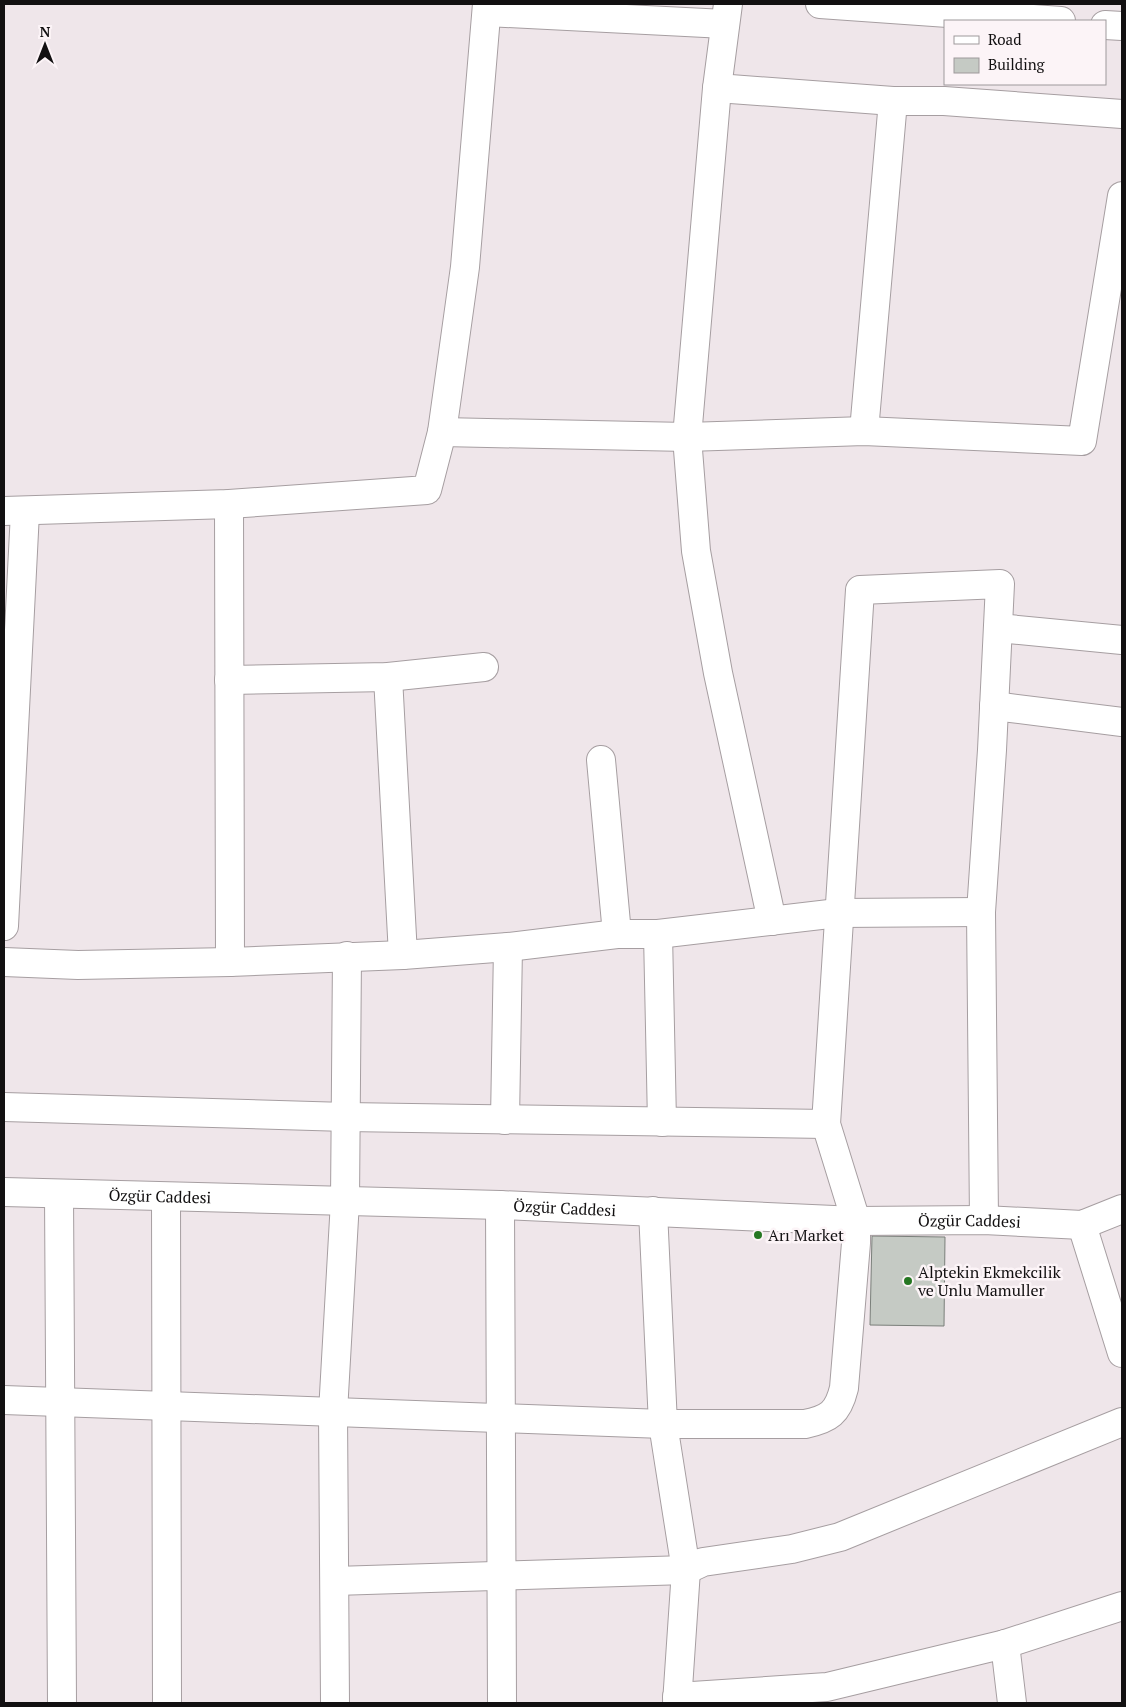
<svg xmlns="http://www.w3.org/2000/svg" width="1126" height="1707" viewBox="0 0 1126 1707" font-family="'PT Serif',serif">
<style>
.building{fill:#c5cac4;stroke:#7a7f7a}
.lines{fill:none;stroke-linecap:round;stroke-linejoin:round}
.minor-casing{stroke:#a69ea1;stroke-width:30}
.minor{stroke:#fff;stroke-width:28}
.poi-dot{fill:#257722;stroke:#fcf4f7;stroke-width:2}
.labels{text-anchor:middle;stroke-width:5;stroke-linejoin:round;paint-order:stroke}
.street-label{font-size:16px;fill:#121011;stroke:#fcf4f7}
.poi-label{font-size:16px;fill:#121011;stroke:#fcf4f7;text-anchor:start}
</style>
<rect width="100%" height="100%" fill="#efe6ea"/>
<!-- building -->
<path class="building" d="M 872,1236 L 945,1237 L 944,1326 L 870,1325 Z"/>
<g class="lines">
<!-- minor casing -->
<g class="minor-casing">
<g id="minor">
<path d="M 728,4 L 717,88 L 687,437 L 696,551 L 718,673 L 772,921"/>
<path d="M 820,4 L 1061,21"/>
<path d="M 487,12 L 725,24"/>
<path d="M 1105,25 L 1122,26"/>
<path d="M 717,88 L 893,101 L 944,101 L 1122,114"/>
<path d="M 864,431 L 893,101"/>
<path d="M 442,432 L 687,437 L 864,431 L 1082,441 L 1122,196"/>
<path d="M 229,504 L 230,962"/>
<path d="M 4,511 L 229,504 L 427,490 L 442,432 L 465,267 L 487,4"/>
<path d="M 998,628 L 1122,640"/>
<path d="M 388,677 L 403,955"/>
<path d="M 229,680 L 388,677 L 484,667"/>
<path d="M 994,706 L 1122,722"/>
<path d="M 601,760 L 617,934"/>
<path d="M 4,926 L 25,512"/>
<path d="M 658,934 L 662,1122"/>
<path d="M 4,962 L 78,965 L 230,962 L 403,955 L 508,947 L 617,934 L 658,934 L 838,913 L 981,912"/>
<path d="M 4,1107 L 346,1117 L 826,1124"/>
<path d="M 505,1120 L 508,947"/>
<path id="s1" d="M 4,1192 L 500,1205 L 856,1221 L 984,1220 L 1082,1225 L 1122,1209"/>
<path d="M 59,1194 L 62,1703"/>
<path d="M 166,1197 L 167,1703"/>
<path d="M 500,1205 L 502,1703"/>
<path d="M 653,1211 L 663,1424 L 686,1570 L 677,1703"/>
<path d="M 1082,1225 L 1122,1353"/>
<path d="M 4,1400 L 663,1424 L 805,1424 C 829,1419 838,1413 844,1388 L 856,1243 L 856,1221 L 826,1124 L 860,590 L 1000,584 L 992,750 L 981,912 L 984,1220"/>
<path d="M 335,1581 L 686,1570 L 703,1562 L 792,1549 L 840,1537 L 1122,1422"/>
<path d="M 1005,1644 L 1012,1703"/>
<path d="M 677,1697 L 827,1687 L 1005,1644 L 1122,1606"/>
<path d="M 335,1703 L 333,1412 L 345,1201 L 347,956"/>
</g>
</g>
<!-- minor -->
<use href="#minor" class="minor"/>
</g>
<!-- markers -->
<g class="poi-dot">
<circle cx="758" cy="1235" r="5"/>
<circle cx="908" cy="1281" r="5"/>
</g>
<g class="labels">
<!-- street labels -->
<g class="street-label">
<text dy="6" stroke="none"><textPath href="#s1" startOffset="156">Özgür Caddesi</textPath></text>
<text dy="6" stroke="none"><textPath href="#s1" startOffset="561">Özgür Caddesi</textPath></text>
<text dy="6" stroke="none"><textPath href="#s1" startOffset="966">Özgür Caddesi</textPath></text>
</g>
<!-- poi labels -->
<g class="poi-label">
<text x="768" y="1241">Arı Market</text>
<text x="918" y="1278">Alptekin Ekmekcilik<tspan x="918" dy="18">ve Unlu Mamuller</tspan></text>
</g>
</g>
<!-- border -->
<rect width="1126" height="1707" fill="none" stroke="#121011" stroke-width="10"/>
<!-- legend -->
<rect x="944" y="20" width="162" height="65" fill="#fcf4f7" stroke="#9e999b"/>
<rect x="954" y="36" width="25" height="8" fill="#ffffff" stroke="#9e999b"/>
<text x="988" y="45" font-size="15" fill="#121011">Road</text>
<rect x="954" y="58" width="25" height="15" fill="#c5cac4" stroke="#9e999b"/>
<text x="988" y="70" font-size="15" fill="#121011">Building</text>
<!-- north arrow -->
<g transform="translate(45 45)" stroke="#fcf4f7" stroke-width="4" paint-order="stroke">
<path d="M0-4L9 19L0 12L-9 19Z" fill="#121011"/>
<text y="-8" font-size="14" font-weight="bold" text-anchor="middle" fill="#121011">N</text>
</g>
</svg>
